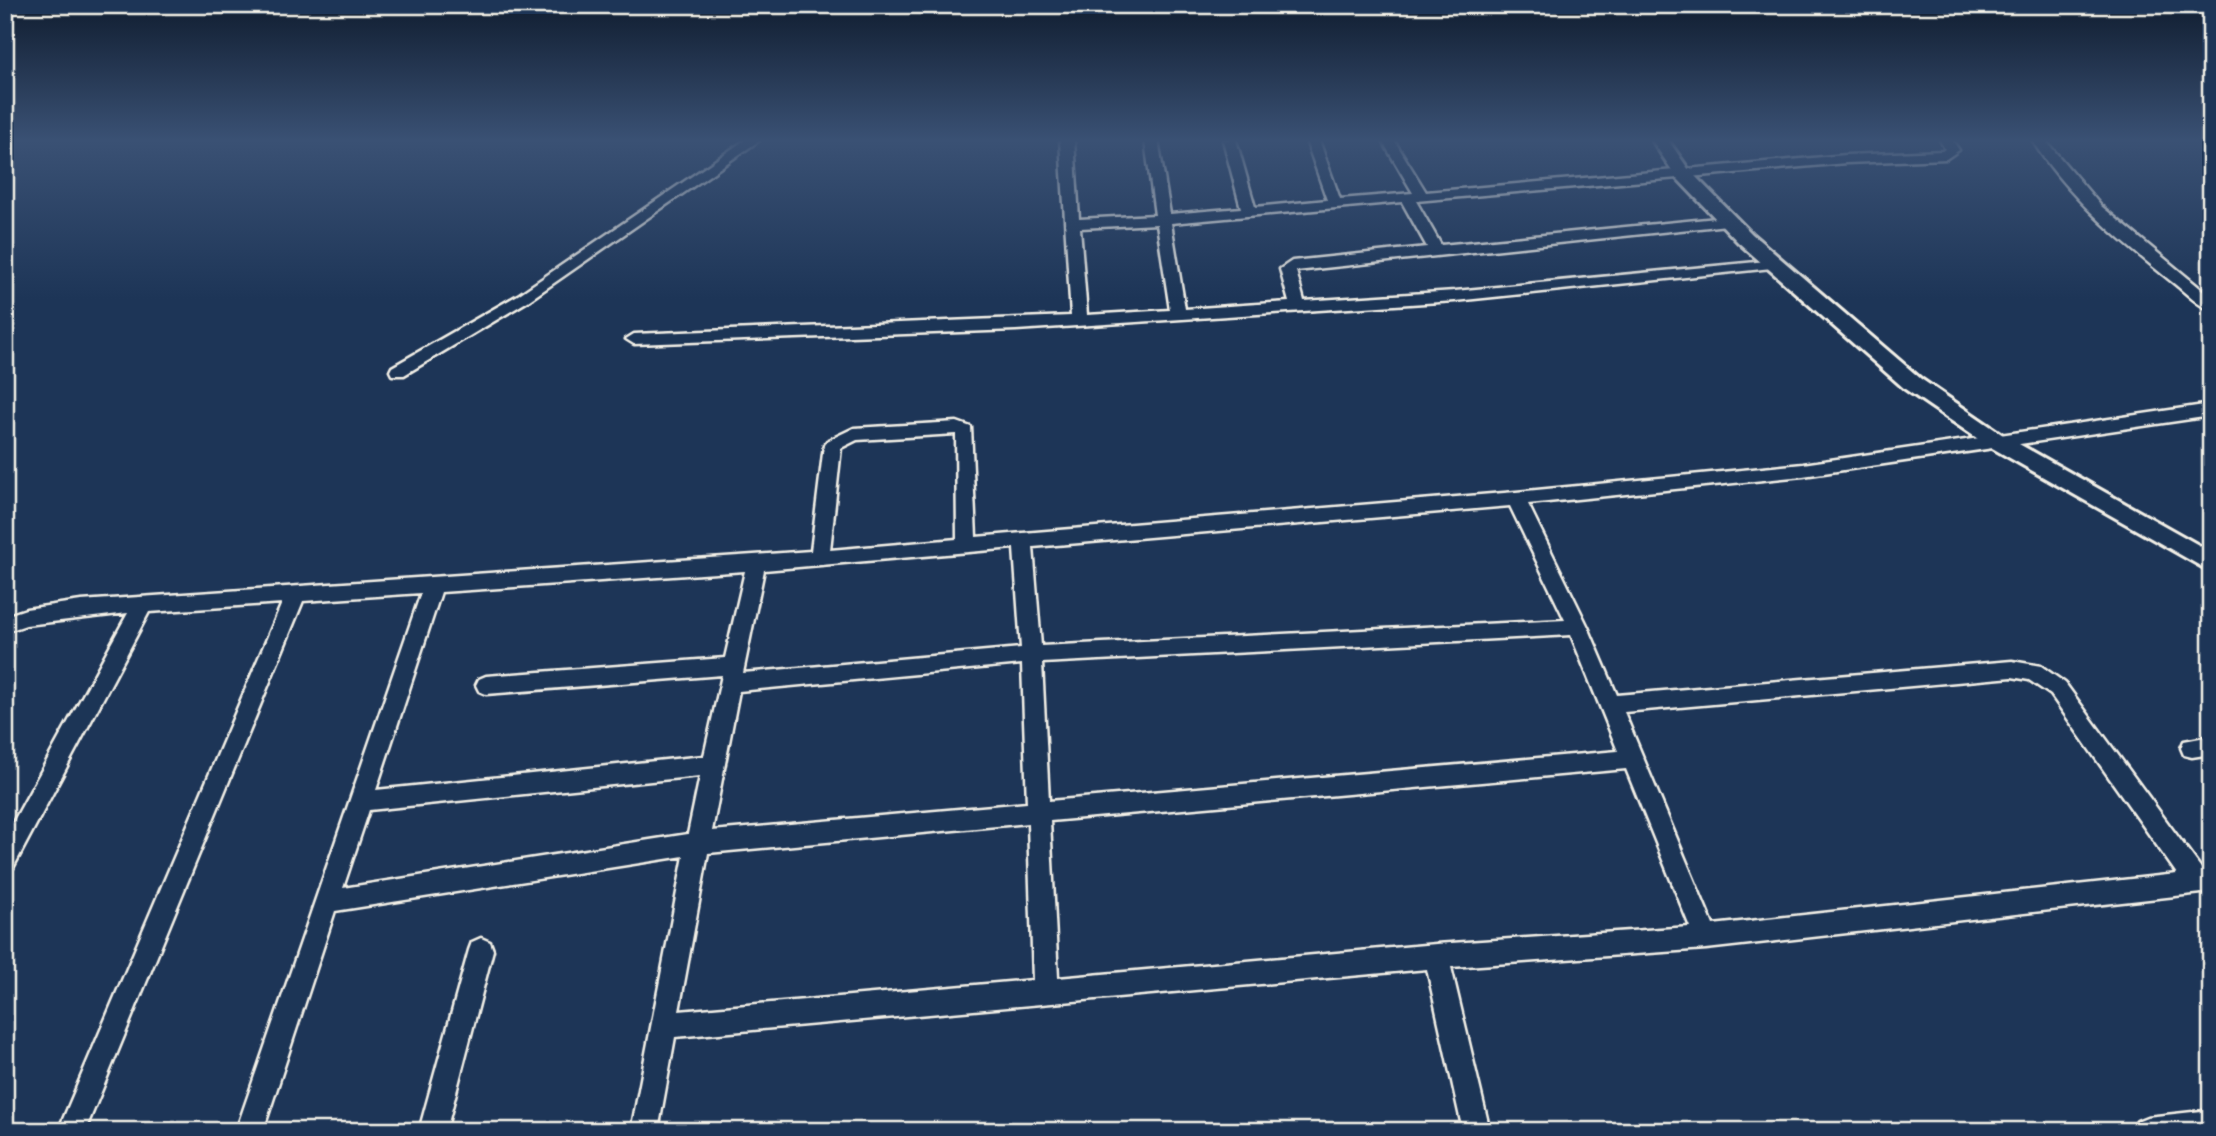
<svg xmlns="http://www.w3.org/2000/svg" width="2216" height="1136" viewBox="0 0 2216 1136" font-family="'Balsamiq Sans',sans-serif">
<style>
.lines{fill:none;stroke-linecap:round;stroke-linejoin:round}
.minor-casing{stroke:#f4f1e8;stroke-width:5}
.tertiary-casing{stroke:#f4f1e8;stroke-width:6}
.minor{fill:#1d3557;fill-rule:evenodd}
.tertiary{fill:#1d3557;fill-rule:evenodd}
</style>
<rect width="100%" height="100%" fill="#1d3557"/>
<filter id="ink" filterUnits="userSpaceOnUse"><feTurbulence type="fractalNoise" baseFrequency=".0143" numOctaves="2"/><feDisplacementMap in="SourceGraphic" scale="14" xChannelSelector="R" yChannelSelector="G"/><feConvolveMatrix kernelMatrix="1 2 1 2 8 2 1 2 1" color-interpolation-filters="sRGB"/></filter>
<g filter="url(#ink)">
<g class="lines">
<!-- minor casing -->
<g class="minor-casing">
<g id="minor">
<path d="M 745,140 L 760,140 L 528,301 L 404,375 L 392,375 L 390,371 L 392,367 L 518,295 Z"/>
<path d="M 1060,140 L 1074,140 L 1079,219 L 1155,215 L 1145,140 L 1158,140 L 1170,214 L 1241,208 L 1223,140 L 1236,140 L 1255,207 L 1327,200 L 1306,140 L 1319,140 L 1340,199 L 1413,193 L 1382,140 L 1394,140 L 1426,192 L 1846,155 L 1942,151 L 1945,149 L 1940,140 L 1952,140 L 1959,150 L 1946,159 L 1846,163 L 1416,201 L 1441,245 L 1727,217 L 1734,221 L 1727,225 L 1296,271 L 1304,301 L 1455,291 L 1777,260 L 1780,263 L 1772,268 L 1455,301 L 1016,330 L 634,344 L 626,339 L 634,334 L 1071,316 ZM 1402,202 L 1427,247 L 1292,261 L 1280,269 L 1289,302 L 1185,309 L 1171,223 ZM 1157,224 L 1170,310 L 1087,315 L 1080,228 Z"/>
<path d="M 2032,140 L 2045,140 L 2101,206 L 2211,297 L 2211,310 C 2198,306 2186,293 2176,285 C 2123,243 2067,197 2032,140 Z"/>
<path d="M 2211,404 L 2211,416 L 1803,476 L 1528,504 L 1588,627 L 1617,695 L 2012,661 L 2041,666 L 2065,683 L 2203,871 L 2211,870 L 2211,892 L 1706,949 L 1451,967 L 1490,1131 L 1463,1131 L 1427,969 L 675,1037 L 658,1131 L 631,1131 L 684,856 L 335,911 L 263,1131 L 236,1131 L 421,593 L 303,601 L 85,1131 L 58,1131 L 282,603 L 149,612 L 13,868 L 5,871 L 5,837 L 128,613 L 26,625 L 5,632 L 5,616 L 26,609 L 81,601 L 811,551 L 824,445 L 827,441 L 854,428 L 957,422 L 971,427 L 976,537 L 1516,492 L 1803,464 ZM 956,434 L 957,539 L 830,550 L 841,448 L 857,440 ZM 1510,506 L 1565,620 L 1041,646 L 1033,547 ZM 1014,548 L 1021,648 L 743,673 L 764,570 ZM 745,571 L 725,658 L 486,676 L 479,679 L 476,685 L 479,691 L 486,694 L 722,675 L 704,756 L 376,790 L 441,592 ZM 1571,635 L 1618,751 L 1049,801 L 1042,663 ZM 1022,664 L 1027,803 L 712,831 L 739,691 ZM 2012,677 L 2029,680 L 2051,695 L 2177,874 L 1713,925 L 1624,712 ZM 1626,769 L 1690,927 L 1436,944 L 1058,978 L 1050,821 ZM 700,776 L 688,834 L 343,888 L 369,810 ZM 1028,823 L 1033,980 L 679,1011 L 708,853 Z"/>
<path d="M 2211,736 L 2211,754 L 2192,757 L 2184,755 L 2181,748 L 2184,741 Z"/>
<path d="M 481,938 L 490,942 L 493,950 L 446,1131 L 419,1131 L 469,950 L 472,942 Z"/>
<path d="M 2211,1110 L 2211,1131 L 2134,1131 L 2137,1121 L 2147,1117 Z"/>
</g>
</g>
<!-- tertiary casing -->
<g class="tertiary-casing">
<path id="tertiary" d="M 1652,140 L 1668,140 L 1689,170 L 1752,234 L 1921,379 L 2003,435 L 2211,552 L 2211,572 L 1987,445 L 1905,389 L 1738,242 L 1677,178 Z"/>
</g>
<!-- minor -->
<use href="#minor" class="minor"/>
<!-- tertiary -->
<use href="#tertiary" class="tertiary"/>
</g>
</g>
<!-- sky -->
<linearGradient id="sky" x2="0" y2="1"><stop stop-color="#101d30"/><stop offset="0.47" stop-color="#3a5174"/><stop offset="1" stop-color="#3a5174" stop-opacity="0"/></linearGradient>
<rect width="2216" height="299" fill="url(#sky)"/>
<!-- margin -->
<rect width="2216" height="1136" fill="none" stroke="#1d3557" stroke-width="28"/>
<rect x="14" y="14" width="2188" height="1108" fill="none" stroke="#f4f1e8" stroke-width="2.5" filter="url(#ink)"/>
</svg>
